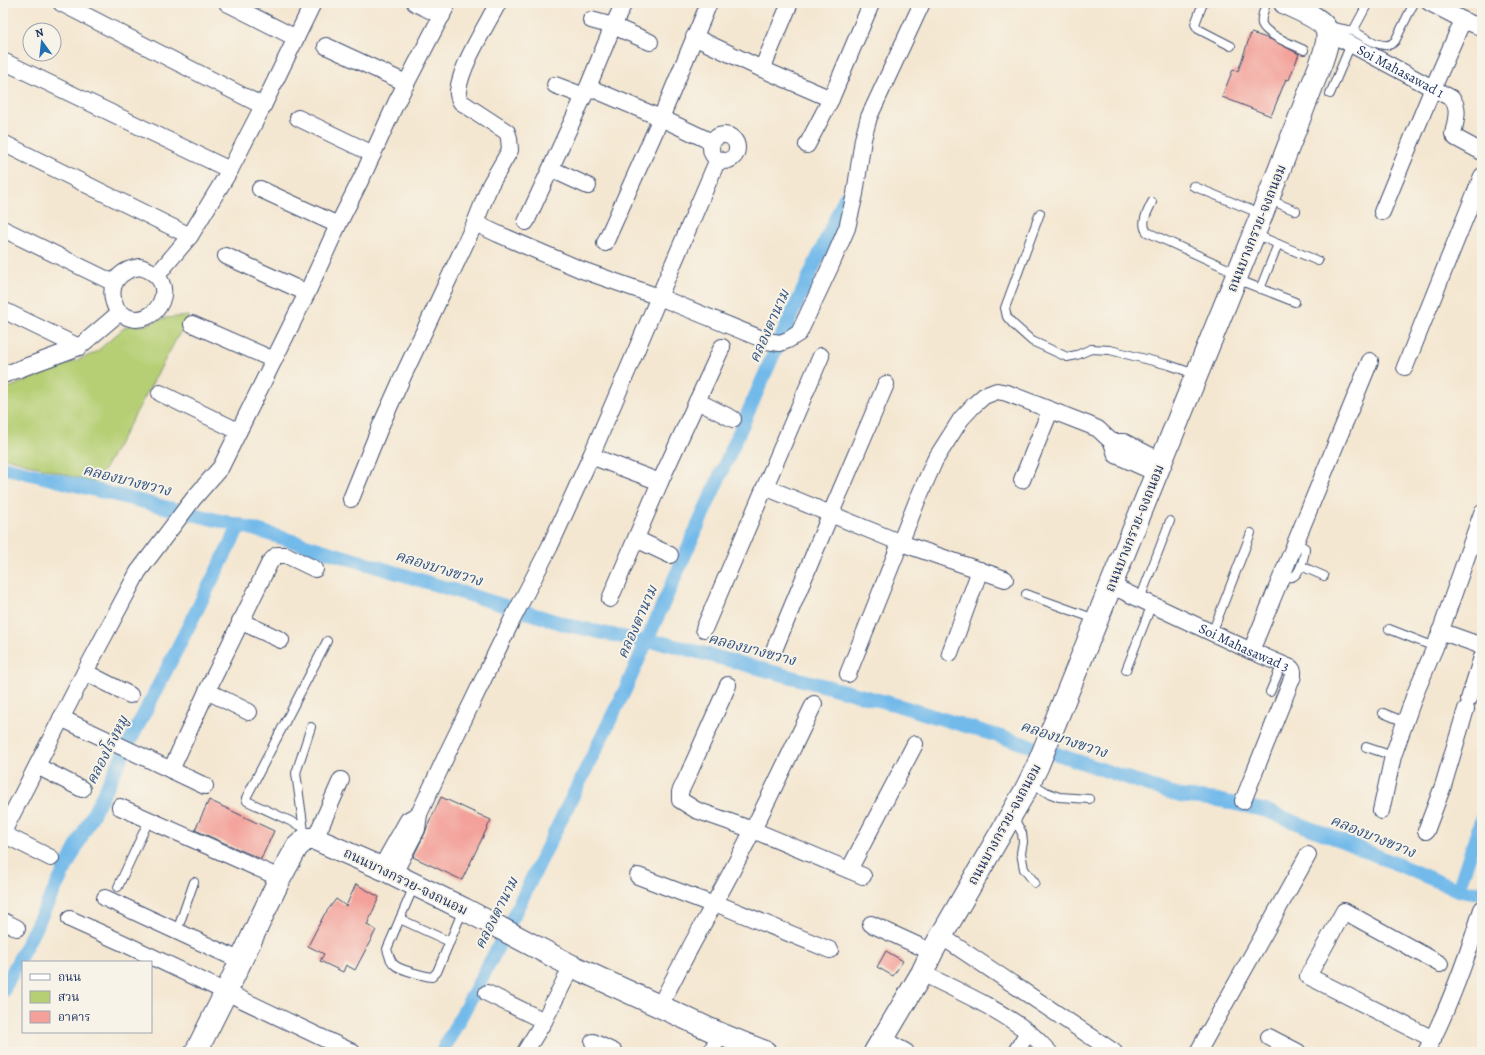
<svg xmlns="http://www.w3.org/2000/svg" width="1485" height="1055" viewBox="0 0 1485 1055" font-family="Alegreya,'Noto Serif Thai',serif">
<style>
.green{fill:#b6cf74;stroke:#687f69}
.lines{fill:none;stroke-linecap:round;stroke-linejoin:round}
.canal{stroke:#72baea;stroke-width:14}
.building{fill:#f3a19a}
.lane-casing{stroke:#3c4b6f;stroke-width:10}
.street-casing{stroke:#3c4b6f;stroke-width:18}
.secondary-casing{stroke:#3c4b6f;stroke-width:24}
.lane{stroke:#fff;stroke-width:8}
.street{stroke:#fff;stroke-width:16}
.secondary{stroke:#fff;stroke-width:22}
.labels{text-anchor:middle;stroke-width:4;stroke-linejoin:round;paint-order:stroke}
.street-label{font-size:14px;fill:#1b2f5e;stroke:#f7f3e8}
.water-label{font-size:15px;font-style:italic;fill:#315281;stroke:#f7f3e8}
</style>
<rect width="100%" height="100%" fill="#f7f3e8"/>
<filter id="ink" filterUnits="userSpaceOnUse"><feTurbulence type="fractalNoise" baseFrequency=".025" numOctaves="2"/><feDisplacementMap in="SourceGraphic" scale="8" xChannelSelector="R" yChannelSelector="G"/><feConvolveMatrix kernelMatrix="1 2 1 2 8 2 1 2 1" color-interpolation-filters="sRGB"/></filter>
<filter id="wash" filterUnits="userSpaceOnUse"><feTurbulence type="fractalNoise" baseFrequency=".012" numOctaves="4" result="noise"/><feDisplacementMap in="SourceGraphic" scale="16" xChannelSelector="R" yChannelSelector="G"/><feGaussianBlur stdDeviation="0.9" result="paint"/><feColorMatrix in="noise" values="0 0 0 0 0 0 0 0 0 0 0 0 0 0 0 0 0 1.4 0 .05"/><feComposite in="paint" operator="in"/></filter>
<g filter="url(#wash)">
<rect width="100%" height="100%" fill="#f4e7d1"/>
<!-- green -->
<path class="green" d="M 189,316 L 131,422 L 101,475 L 95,483 L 3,457 L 3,390 L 95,353 L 124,328 L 130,325 L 142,326 L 165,318 Z"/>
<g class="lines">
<!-- canal -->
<g class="canal">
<path d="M 3,467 L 253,529 L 571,626 L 646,642 L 664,643 L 897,705 L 1060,755 L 1180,796 L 1218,800 L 1267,811 L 1347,843 L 1458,890 L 1482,893"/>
<path d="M 1458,890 L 1482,818"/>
<path d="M 3,991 L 240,525"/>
<path d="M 442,1052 L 496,951 L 626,688 L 776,349 L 845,198"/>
</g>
</g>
<g id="blocks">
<!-- building -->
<g class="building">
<path d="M 1251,33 L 1270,39 L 1299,54 L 1289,80 L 1286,79 L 1271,116 L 1222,97 L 1233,69 L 1238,71 Z"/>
<path d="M 441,797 L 491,820 L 462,880 L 413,857 L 425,833 L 427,827 Z"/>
<path d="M 209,800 L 274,831 L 261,859 L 195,830 Z"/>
<path d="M 356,884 L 379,897 L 367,925 L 376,930 L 355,970 L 346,965 L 343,972 L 320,961 L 324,954 L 308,946 L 324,915 L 336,899 L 346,906 Z"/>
<path d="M 886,951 L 903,961 L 893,976 L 877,967 Z"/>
</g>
</g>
</g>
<g filter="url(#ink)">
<use href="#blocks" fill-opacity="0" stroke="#3c4b6f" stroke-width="1"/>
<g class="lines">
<!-- lane casing -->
<g class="lane-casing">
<g id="lane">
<path d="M 1203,3 L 1195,24 L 1198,29 L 1231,46"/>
<path d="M 1266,3 C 1265,9 1260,18 1262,24 C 1266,35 1294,45 1304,50"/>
<path d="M 1328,26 L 1353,31 L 1368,3"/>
<path d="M 1353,31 C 1364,36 1385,53 1395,41 L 1414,3"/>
<path d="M 1330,94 L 1351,44"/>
<path d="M 1193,186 L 1261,214"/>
<path d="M 1268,199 L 1296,211"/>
<path d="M 1152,202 C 1148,211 1140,223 1147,232 L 1237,273"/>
<path d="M 1040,213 L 1005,308 L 1007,317 L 1013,324 L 1032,341 L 1067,357 L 1077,355 L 1091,349 L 1110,350 L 1169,365 L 1195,374"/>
<path d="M 1255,234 L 1278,244"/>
<path d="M 1236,279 L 1295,302"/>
<path d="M 1260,289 L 1278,244 L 1318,261"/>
<path d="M 1301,566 L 1324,576"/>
<path d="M 1282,576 C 1285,576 1289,578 1292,577 C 1300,575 1305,555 1305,548 L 1295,542"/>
<path d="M 1026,594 L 1095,619"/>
<path d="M 1140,599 L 1170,521"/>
<path d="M 1389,629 L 1435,647"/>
<path d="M 1212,633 L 1251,533"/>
<path d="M 1126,670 L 1152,604"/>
<path d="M 1270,692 L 1282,664"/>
<path d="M 1383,713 L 1405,722"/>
<path d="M 1366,747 L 1393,756"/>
<path d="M 1030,782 L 1046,792 L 1059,797 L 1089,799"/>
<path d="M 1013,817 L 1022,833 L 1023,842 L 1021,853 L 1024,869 L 1035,883"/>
<path d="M 303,827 L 247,801 L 246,798 L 327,641"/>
<path d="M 304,831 L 296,773 L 311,727"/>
<path d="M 414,886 L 387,949 C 389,955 390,962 396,966 C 402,970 424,976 432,977 L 437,972 L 463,910"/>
<path d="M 118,887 L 149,820"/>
<path d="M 400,919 L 450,942"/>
<path d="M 177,931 L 194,882"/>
</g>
</g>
<!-- street casing -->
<g class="street-casing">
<g id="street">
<path d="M 61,3 L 263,106"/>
<path d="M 227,3 L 296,38"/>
<path d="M 415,3 L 442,16"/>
<path d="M 591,20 L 613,26 L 650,42"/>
<path d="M 1463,20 L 1482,28"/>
<path id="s1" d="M 1328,33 L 1345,41 L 1451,98 C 1461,107 1455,123 1453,134 L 1456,138 L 1482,152"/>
<path d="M 694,37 L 762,69 L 831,99"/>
<path d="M 326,46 L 406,83"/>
<path d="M 3,61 L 230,170"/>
<path d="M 762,69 L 790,3"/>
<path d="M 555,85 L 584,96"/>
<path d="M 588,87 L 661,118 L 712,142"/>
<path d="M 298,118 L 373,154"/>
<circle cx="724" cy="148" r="13"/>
<path d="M 3,143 L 190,236"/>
<path d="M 807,145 L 831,99 L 871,4"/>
<path d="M 551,169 L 588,186"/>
<path d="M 260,189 L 338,225"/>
<path d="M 1382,212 L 1433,88 L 1463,20 L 1430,3"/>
<path d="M 526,222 L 588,87 L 613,26 L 624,3"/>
<path d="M 475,223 L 498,234 L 582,270 L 659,297 L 767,341 L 780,343 L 788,340 L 799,333 L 831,265 L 847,228 L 855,194 L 863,139 L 869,117 L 922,3"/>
<path d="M 3,229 L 114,283"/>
<path d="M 605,243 L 661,118 L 709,3"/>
<path d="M 226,256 L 307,293"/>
<path d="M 140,267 C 185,279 156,332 125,316 C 120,314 118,312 116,308 C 106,286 118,270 140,267 Z"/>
<path d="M 157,275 L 190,236 L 230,170 L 263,106 L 313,3"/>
<path d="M 3,310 L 79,347"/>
<path d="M 192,324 L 274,360"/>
<path d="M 1405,367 L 1482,176"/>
<path d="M 3,375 L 79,347 L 119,313"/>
<path d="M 160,393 L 238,431"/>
<path d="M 697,401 L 733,419"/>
<path d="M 1112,442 L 1124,442 L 1161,461"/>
<path d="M 591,456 L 660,482"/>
<path d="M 1022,480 L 1050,411"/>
<path d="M 765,487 L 901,543 L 1005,579"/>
<path d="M 351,499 L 381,425 L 404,374 L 475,223 L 490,185 L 510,150 L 509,138 L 507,132 L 461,102 C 459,98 457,95 458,91 C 461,65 486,26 498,3"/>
<path d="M 636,539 L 670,555"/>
<path id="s2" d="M 1110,585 L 1251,651 L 1291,668 L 1293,671 L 1293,676 L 1243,801"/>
<path d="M 610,599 L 660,482 L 722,347"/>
<path d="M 240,621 L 281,640"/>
<path d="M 704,629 L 821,356"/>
<path d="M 1440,631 L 1482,646"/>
<path d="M 774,650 L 831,513 L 886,384"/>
<path d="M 1251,651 L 1370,361"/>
<path d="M 950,653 L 980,570"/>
<path d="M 85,672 L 130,695"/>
<path d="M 848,674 L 917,501 L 935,460 L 961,419 L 974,405 L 984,396 L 997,391 L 1007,393 L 1089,425 L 1098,429 L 1112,442 L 1116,455 L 1156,473"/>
<path d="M 728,685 L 689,773 L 680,792 L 680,800 L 696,810 L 753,830 L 863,876"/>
<path d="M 207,691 L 249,712"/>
<path d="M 1469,699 L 1482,657"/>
<path d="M 61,718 L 205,786"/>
<path d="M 37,766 L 82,789"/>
<path d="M 171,770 L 207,691 L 270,562 L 277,555 L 286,555 L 315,569"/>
<path d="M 120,807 L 280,878"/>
<path d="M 1381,811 L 1393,756 L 1415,694 L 1435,647 L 1482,513"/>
<path d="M 1426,831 L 1443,786 L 1466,709"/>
<path d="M 3,832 L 85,672 L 138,572 L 194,498 L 221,467 L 307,293 L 338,225 L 365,171 L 396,103 L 448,3"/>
<path d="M 3,834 L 51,858"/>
<path d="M 315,839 L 341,780"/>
<path d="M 381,868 L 408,820 L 419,814"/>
<path d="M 849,870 L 915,744"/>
<path d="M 393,875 L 417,829 L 419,814 L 447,754 L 511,622 L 550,546 L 591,456 L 718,159"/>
<path d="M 638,876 L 714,905"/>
<path d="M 105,898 L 241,961"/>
<path d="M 715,903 L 830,950"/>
<path d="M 70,919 L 123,943 L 352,1052"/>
<path d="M 3,921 L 17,928"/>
<path d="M 871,924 L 932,952"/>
<path d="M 941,936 L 1114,1052"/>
<path d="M 922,973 C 958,991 995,1007 1027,1031 C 1035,1037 1042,1045 1049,1052"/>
<path d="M 487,993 L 544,1021"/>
<path d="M 660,1006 C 677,971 696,937 715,902 C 751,838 782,770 814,704"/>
<path d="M 1269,1037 L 1298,1052"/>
<path d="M 882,1039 L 906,1052"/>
<path d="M 1433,1039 L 1308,976 L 1344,911 L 1440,964"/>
<path d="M 593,1042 L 614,1052"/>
<path d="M 525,1052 L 544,1021 L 572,966"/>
<path d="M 711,1052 L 720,1034"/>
<path d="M 1016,1052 L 1028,1032"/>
<path d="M 1198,1052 L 1308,855"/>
<path d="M 1426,1052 C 1450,1006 1467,958 1482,909"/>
</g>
</g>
<!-- secondary casing -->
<g class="secondary-casing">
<g id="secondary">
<path d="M 196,1052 L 226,992 L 280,878 L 297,847 L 306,839 L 315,839 L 381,868 L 464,909 L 572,966 L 720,1034 L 765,1052"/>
<path d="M 875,1052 L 922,973 L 932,952 L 1025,791 L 1037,767 L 1262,214 L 1321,63 C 1324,54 1329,41 1327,32 C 1325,19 1296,9 1285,3"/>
</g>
</g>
<!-- lane -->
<use href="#lane" class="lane"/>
<!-- street -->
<use href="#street" class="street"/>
<!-- secondary -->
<use href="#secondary" class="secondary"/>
</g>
</g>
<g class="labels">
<!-- street labels -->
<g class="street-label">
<text dy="5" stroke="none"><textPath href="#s1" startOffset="82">Soi Mahasawad 1</textPath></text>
<text transform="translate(1256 228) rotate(-68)" y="5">ถนนบางกรวย-จงถนอม</text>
<text transform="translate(1134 528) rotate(-68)" y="5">ถนนบางกรวย-จงถนอม</text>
<text dy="5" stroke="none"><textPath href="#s2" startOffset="148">Soi Mahasawad 3</textPath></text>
<text transform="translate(1004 824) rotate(-61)" y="5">ถนนบางกรวย-จงถนอม</text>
<text transform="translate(406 881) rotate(26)" y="5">ถนนบางกรวย-จงถนอม</text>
</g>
<!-- water labels -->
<g class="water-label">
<text transform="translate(769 326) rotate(-66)" y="5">คลองตานาม</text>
<text transform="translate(127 480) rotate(14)" y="5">คลองบางขวาง</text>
<text transform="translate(439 568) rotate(17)" y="5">คลองบางขวาง</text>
<text transform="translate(637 622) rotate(-66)" y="5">คลองตานาม</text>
<text transform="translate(752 649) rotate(15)" y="5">คลองบางขวาง</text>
<text transform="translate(1064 739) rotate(18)" y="5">คลองบางขวาง</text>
<text transform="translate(107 750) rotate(-63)" y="5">คลองโรงหมู</text>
<text transform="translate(1373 836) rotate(22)" y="5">คลองบางขวาง</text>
<text transform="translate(496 913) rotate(-63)" y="5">คลองตานาม</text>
</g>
</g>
<!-- margin -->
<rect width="1485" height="1055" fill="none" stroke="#f7f3e8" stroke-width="16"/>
<!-- legend -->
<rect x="22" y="961" width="130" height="72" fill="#f7f3e8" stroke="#9fa5b1"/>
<rect x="30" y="974" width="20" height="6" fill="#ffffff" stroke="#9fa5b1"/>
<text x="58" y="981" font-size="12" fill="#1b2f5e">ถนน</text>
<rect x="30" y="991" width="20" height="12" fill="#b6cf74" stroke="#9fa5b1"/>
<text x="58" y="1001" font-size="12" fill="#1b2f5e">สวน</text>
<rect x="30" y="1011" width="20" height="12" fill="#f3a19a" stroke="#9fa5b1"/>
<text x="58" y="1021" font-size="12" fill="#1b2f5e">อาคาร</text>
<!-- north arrow -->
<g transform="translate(42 42) rotate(345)"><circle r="19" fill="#f7f3e8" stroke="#9fa5b1"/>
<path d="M0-3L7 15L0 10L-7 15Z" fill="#1f6fb2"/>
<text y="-6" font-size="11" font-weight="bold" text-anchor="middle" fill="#1b2f5e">N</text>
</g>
</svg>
